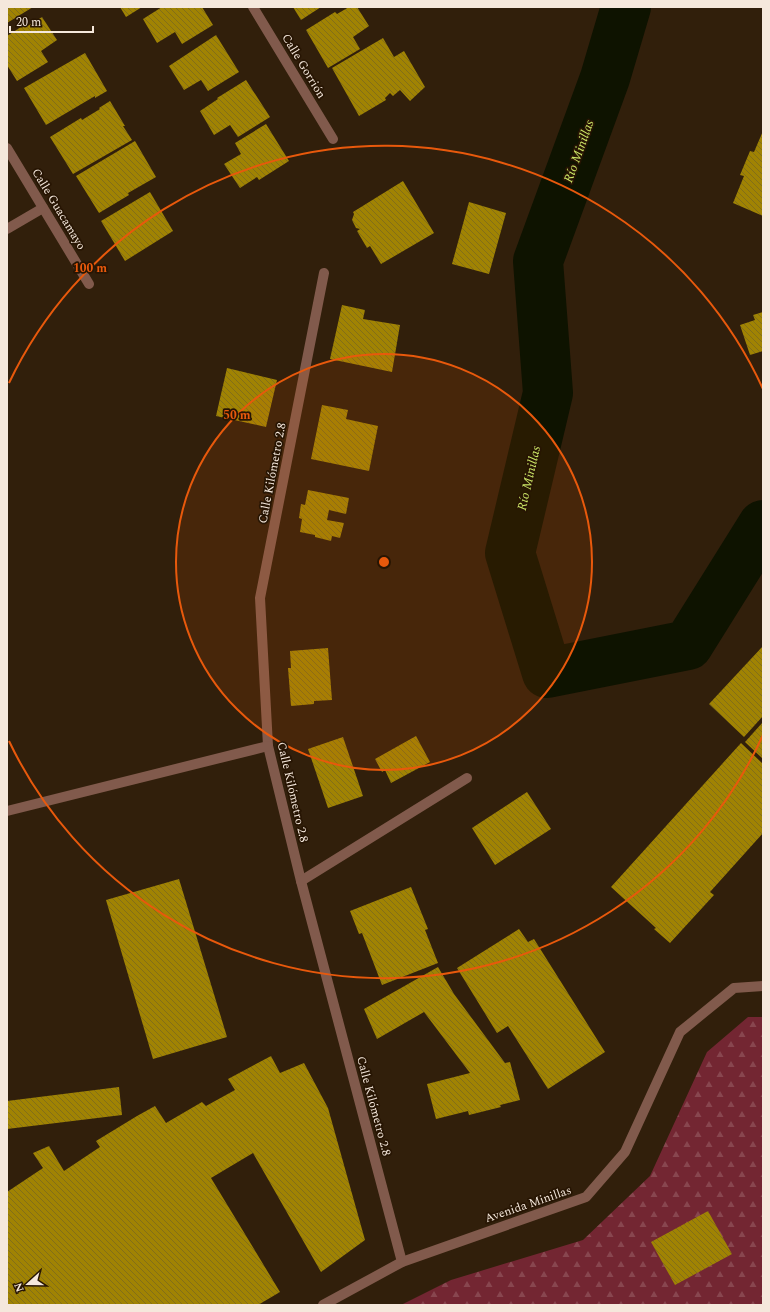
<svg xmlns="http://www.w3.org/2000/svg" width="770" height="1312" viewBox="0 0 770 1312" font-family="Spectral,serif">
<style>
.forest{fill:url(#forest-firs)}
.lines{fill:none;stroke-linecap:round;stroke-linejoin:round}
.river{stroke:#0e1300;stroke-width:50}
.building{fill:url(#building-back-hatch)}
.minor{stroke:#815a4c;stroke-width:10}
.ring{fill:none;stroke:#e8590c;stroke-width:2}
.labels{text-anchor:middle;stroke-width:3.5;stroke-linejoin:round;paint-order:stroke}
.street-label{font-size:12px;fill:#f5e8dc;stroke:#271503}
.water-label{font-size:13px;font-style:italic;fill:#cce666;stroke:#271503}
.centre{fill:#e8590c;stroke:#271503;stroke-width:2}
.ring-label{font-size:12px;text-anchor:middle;font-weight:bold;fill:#e8590c;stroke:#271503;stroke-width:3.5;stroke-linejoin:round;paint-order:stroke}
</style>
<defs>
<pattern id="forest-firs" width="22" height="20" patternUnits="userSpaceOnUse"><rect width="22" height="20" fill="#732632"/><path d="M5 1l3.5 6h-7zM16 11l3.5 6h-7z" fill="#88464f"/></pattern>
<pattern id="building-back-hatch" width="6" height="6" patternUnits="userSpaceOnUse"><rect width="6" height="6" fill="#a08303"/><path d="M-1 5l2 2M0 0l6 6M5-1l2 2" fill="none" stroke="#826e19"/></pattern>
</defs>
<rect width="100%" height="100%" fill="#311f0b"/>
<!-- forest -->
<path class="forest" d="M 748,1017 L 763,1017 L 763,1305 L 401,1305 L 451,1280 L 583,1240 L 650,1176 L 707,1052 Z"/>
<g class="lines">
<!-- river -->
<path class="river" d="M 626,7 L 605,78 L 538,261 L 548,393 L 510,553 L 547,673 L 688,645 L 763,525"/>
</g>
<!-- building -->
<g class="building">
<path d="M 7,7 L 33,7 L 7,23 Z"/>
<path d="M 120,7 L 142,7 L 126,17 Z"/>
<path d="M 162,7 L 202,7 L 213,25 L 182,44 L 175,32 L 157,43 L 143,19 Z"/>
<path d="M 293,7 L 321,7 L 301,20 Z"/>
<path d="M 349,7 L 357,7 L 369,26 L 353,37 L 360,49 L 328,68 L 306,30 L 335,12 L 337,14 Z"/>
<path d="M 42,17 L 57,40 L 41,51 L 48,62 L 17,81 L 7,65 L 7,36 L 24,25 L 26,27 Z"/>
<path d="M 216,35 L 239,72 L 208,91 L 201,80 L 184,90 L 169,66 Z"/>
<path d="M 383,38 L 394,57 L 404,51 L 425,87 L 410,101 L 400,90 L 393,96 L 390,93 L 385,98 L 386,100 L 359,116 L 332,68 Z"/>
<path d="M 85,53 L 107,91 L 95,98 L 95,96 L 46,125 L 24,88 Z"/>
<path d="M 246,80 L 270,117 L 238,137 L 230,125 L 214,135 L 200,111 L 218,99 L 217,98 Z"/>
<path d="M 110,101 L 125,126 L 123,126 L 132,140 L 73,174 L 50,137 L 81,118 L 82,120 L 100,109 L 99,108 Z"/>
<path d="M 266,124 L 289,161 L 259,180 L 257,177 L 240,188 L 224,164 L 241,154 L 235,143 Z"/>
<path d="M 763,131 L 763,216 L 733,203 L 744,176 L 740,175 L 750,151 L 754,152 Z"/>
<path d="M 135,141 L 156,177 L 128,193 L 129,195 L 99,213 L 76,176 Z"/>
<path d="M 403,181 L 434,233 L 381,264 L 370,246 L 367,248 L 357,231 L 360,229 L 356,228 L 352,220 L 354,214 L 353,212 Z"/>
<path d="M 150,192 L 173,231 L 125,261 L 101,221 Z"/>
<path d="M 469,202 L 506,213 L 489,274 L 452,264 Z"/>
<path d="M 342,305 L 365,310 L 363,319 L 400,325 L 392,372 L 330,359 Z"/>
<path d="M 763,312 L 763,351 L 750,355 L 740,325 L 755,320 L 753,315 Z"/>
<path d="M 227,368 L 277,380 L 266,427 L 216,416 Z"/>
<path d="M 322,405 L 348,410 L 346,419 L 378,426 L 369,471 L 311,459 Z"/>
<path d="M 308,490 L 349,498 L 346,514 L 329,510 L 327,520 L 344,523 L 340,538 L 332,536 L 331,541 L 315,537 L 315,535 L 300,532 L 302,519 L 299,518 L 301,504 L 305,505 Z"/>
<path d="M 763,646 L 763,716 L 744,737 L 709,704 Z"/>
<path d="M 328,648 L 332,700 L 314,701 L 314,704 L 291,706 L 288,668 L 291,668 L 290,651 Z"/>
<path d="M 763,722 L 763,759 L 745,742 Z"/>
<path d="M 416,736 L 430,762 L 391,783 L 385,770 L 382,772 L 375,759 Z"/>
<path d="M 343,737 L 363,796 L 328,808 L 308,749 Z"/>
<path d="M 741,743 L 763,764 L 763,833 L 710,892 L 714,895 L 670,943 L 654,929 L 656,928 L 611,887 Z"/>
<path d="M 527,792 L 551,829 L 495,865 L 472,828 Z"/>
<path d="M 179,879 L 227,1037 L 153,1059 L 106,900 Z"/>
<path d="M 411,887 L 428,929 L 425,930 L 438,963 L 382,985 L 362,933 L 359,934 L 350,911 Z"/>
<path d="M 519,929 L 528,942 L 534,939 L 605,1052 L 548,1089 L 508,1026 L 497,1033 L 457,968 Z"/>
<path d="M 438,967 L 454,994 L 505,1063 L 510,1062 L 520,1100 L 500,1105 L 501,1107 L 469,1115 L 468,1111 L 436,1119 L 427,1084 L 470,1073 L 424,1012 L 377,1039 L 364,1009 Z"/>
<path d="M 271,1056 L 280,1073 L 304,1063 L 328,1108 L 365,1240 L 321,1272 L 253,1153 L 211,1178 L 280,1292 L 258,1305 L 7,1305 L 7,1192 L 43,1168 L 33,1153 L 49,1146 L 64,1171 L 100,1147 L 96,1141 L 137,1116 L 155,1106 L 166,1123 L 202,1102 L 206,1106 L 235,1090 L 228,1079 Z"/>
<path d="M 119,1087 L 122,1115 L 7,1129 L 7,1101 Z"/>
<path d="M 708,1211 L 732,1254 L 675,1285 L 651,1242 Z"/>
</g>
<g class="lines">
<!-- minor -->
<g class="minor">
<path d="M 253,7 L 333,139"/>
<path d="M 7,148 L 89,284"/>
<path d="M 7,229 L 43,208"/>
<path d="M 324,273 L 260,598 L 268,746 L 301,881 L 402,1262"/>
<path d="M 7,811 L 268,746"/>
<path d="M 301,881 L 467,778"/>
<path d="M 323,1305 L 402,1262 L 586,1197 L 625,1152 L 680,1032 L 734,988 L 763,986"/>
</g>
</g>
<!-- distance rings -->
<circle cx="384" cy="562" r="208" fill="#e8590c" fill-opacity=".12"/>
<g class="ring">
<circle cx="384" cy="562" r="208"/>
<path d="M763 735A416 416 0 0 1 9 741M9 383A416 416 0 0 1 763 389"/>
</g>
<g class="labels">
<!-- street labels -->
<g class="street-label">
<text transform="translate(304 66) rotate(59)" y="4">Calle Gorrión</text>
<text transform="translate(59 209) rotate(59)" y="4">Calle Guacamayo</text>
<text transform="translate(272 473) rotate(-79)" y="4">Calle Kilómetro 2.8</text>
<text transform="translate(293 792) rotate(77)" y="4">Calle Kilómetro 2.8</text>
<text transform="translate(374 1106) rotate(75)" y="4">Calle Kilómetro 2.8</text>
<text transform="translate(528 1204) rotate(-19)" y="4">Avenida Minillas</text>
</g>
<!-- water labels -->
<g class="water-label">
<text transform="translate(578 151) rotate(-70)" y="5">Río Minillas</text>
<text transform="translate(528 478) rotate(-77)" y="5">Río Minillas</text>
</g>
</g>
<circle cx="384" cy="562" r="6" class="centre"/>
<g class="ring-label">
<text x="90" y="272">100 m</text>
<text x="237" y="419">50 m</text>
</g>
<!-- border -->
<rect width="770" height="1312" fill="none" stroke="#f5e8dc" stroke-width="16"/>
<!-- north arrow -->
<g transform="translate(28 1284) rotate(249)" stroke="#271503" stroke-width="3" paint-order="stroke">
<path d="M0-3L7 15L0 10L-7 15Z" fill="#f5e8dc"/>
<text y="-6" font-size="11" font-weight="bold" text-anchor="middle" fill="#f5e8dc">N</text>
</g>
<!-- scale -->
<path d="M10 26v6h83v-6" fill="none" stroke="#f5e8dc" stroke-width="2"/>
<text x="16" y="26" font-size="12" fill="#f5e8dc" stroke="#271503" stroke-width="3" paint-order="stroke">20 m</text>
</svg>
